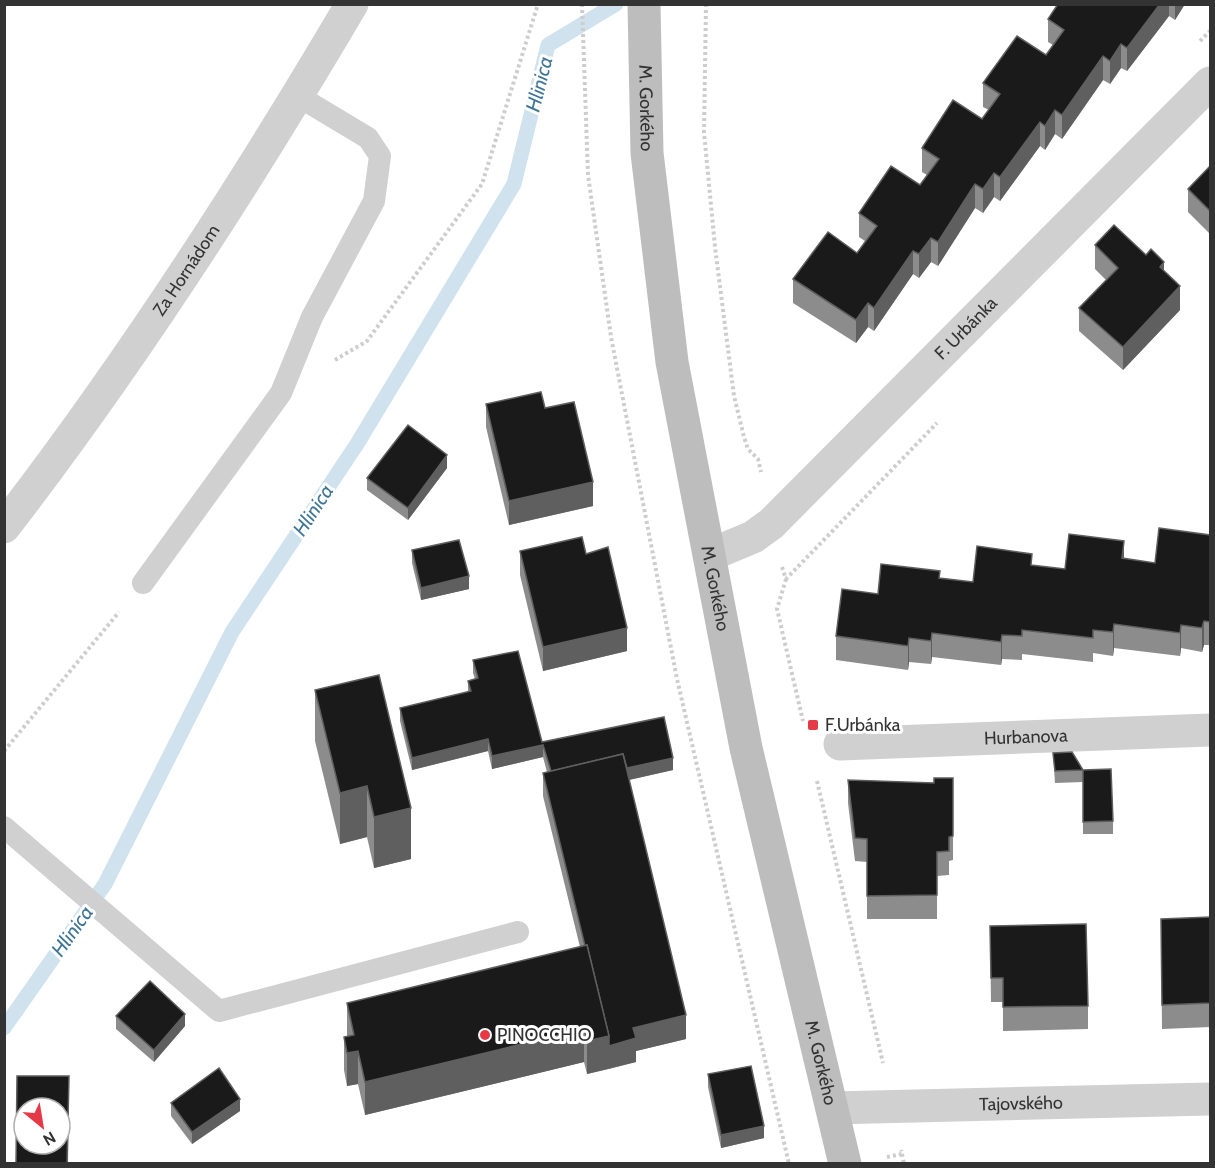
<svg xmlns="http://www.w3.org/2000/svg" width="1215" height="1168" viewBox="0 0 1215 1168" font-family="Cabin,sans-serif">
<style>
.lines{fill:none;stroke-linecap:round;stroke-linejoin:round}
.stream{stroke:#cfe2ee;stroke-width:15}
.path{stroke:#cdcdcd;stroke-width:4;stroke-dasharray:3 3;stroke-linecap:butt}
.lane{stroke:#d0d0d0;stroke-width:22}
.street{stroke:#d0d0d0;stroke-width:33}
.secondary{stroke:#bdbdbd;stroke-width:33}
.wall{fill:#8c8c8c}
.shaded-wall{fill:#5f5f5f}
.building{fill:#1a1a1a;stroke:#5f5f5f;stroke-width:1.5;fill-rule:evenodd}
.poi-dot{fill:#e63946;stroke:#fff;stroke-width:2}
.labels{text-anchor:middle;stroke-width:6;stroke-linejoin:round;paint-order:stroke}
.street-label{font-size:18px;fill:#333;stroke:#fff}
.poi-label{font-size:18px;fill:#333;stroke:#fff;text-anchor:start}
.water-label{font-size:20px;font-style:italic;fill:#3f7597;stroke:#fff}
</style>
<rect width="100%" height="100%" fill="#fff"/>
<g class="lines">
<!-- stream -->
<path class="stream" d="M 4,1028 L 105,884 L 232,632 L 357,444 L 514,184 L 548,45 L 616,4"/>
<!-- path -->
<g class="path">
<path d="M 582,4 L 588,175 L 611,337 L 677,679 L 789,1164"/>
<path d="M 706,4 L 704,132 L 715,247 L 734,396 L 744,437 L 748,449 L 758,459 L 761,472"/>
<path d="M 1200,41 L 1210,31"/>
<path d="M 335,360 L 367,341 L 482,184 L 538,4"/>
<path d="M 782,567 L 786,579 L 937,423"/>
<path d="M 786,579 L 777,609 L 803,721"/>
<path d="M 4,751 L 119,612"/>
<path d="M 817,781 L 883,1063"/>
<path d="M 902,1154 L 904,1164"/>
<path d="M 887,1157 L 902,1154 L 901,1150"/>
</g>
<!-- lane -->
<g class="lane">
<path d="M 143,583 L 281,393 L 312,317 L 374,201 L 380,156 L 368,138 L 298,96"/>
<path d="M 4,827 L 219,1011 L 518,932"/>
</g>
<!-- street -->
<g class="street">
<path id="s1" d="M 4,527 C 132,361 246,184 352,4"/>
<path id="s2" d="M 710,555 L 753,537 L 771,524 L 1210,83"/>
<path id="s3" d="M 840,744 L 1210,730"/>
<path id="s4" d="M 832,1108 L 1210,1099"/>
</g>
<!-- secondary -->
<path class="secondary" id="s5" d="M 644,4 L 647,153 L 672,362 L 746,748 L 845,1164"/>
</g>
<!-- wall -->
<g class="wall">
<path d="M 1058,4 L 1185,4 L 1175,20 L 1169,16 L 1127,71 L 1121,68 L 1110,84 L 1103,80 L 1062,139 L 1055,134 L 1045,150 L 1040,146 L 1000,201 L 994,197 L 983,213 L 975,208 L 938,266 L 931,262 L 919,278 L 913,274 L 874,331 L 868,327 L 856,343 L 793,303 L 793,279 L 857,253 L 865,241 L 859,237 L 859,213 L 920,185 L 927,175 L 922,172 L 922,148 L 982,119 L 989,110 L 983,107 L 983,83 L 1046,55 L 1053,45 L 1048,42 L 1048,19 Z"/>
<path d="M 1210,166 L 1210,234 L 1188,212 L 1188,189 Z"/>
<path d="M 1095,245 L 1164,271 L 1180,310 L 1123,370 L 1079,331 L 1079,308 L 1106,280 L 1095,269 Z"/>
<path d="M 486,404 L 593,506 L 509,525 L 486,427 Z"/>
<path d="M 447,468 L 408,520 L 367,490 L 367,478 Z"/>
<path d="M 1210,535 L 1210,645 L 1204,645 L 1202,652 L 1181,648 L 1180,656 L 1114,648 L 1113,656 L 1093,653 L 1093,662 L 1022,654 L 1022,660 L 1002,659 L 1001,665 L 932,657 L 931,664 L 909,662 L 908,670 L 836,660 L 836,636 L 878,594 L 940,578 L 973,582 L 1032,565 L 1065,569 L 1124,559 L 1155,563 Z"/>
<path d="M 412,550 L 469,589 L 421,600 L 412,563 Z"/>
<path d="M 520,551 L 586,554 L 627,651 L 543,671 L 520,575 Z"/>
<path d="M 473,660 L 542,742 L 673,770 L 629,780 L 686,1039 L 636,1051 L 636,1062 L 609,1069 L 587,1074 L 584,1062 L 365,1115 L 358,1084 L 347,1086 L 344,1070 L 344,1037 L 347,1036 L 347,1003 L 580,947 L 543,796 L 543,773 L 547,772 L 543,757 L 492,769 L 488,751 L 412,770 L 400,721 L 400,708 L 468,692 L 468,681 L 475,679 L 473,673 Z"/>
<path d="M 315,690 L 411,859 L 374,868 L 367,837 L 340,844 L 315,741 Z"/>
<path d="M 1072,752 L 1113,821 L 1113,834 L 1083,834 L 1083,782 L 1055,783 L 1053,753 Z"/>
<path d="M 953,778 L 953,860 L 949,861 L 949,875 L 937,876 L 937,919 L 867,919 L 867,862 L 855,861 L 848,803 L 848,780 L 934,783 Z"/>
<path d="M 1210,917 L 1210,1027 L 1162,1029 L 1161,919 Z"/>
<path d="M 990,926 L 1088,1006 L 1088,1029 L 1003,1031 L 1003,1002 L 991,1002 Z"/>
<path d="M 116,1016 L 185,1026 L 154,1062 L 116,1029 Z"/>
<path d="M 708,1074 L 764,1138 L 721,1148 L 708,1087 Z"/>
<path d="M 171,1103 L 240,1111 L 192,1144 L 171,1116 Z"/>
</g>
<!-- shaded-wall -->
<g class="shaded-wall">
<path d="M 1160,4 L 1169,4 L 1169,16 L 1127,71 L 1127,48 Z"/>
<path d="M 1175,4 L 1185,4 L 1175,20 Z"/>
<path d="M 1121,44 L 1121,68 L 1110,84 L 1110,61 Z"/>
<path d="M 1103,56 L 1103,80 L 1062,139 L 1062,115 Z"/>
<path d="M 1055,110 L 1055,134 L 1045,150 L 1045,126 Z"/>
<path d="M 1040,122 L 1040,146 L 1000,201 L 1000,177 Z"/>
<path d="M 994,173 L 994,197 L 983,213 L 983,189 Z"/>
<path d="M 975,184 L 975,208 L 938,266 L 938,242 Z"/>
<path d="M 931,238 L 931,262 L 919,278 L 919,254 Z"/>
<path d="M 913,251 L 913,274 L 874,331 L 874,308 Z"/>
<path d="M 1164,262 L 1164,285 L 1160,267 Z"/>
<path d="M 1180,286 L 1180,310 L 1123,370 L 1123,347 Z"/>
<path d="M 868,303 L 868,327 L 856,343 L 856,320 Z"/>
<path d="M 447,455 L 447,468 L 408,520 L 408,508 Z"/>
<path d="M 593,482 L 593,506 L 509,525 L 509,501 Z"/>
<path d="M 1124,541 L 1124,564 L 1122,558 Z"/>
<path d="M 469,576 L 469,589 L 421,600 L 421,588 Z"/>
<path d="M 1204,621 L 1204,645 L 1202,652 L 1202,628 Z"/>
<path d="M 1114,624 L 1114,648 L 1113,656 L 1113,632 Z"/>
<path d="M 1181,625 L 1181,648 L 1180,656 L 1180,633 Z"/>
<path d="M 627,628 L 627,651 L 543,671 L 543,647 Z"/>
<path d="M 932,633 L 932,657 L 931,664 L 931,641 Z"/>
<path d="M 1002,635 L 1002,659 L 1001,665 L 1001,642 Z"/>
<path d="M 909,638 L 909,662 L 908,670 L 908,646 Z"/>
<path d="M 488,739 L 488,751 L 412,770 L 412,758 Z"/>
<path d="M 543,745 L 543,757 L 492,769 L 492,756 Z"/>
<path d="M 673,758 L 673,770 L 624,781 L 624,769 Z"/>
<path d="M 367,786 L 367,837 L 340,844 L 340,793 Z"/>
<path d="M 411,808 L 411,859 L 374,868 L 374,817 Z"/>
<path d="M 185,1014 L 185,1026 L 154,1062 L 154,1050 Z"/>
<path d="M 686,1015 L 686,1039 L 636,1051 L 636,1062 L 587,1074 L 587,1041 L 633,1028 Z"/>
<path d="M 584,1029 L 584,1062 L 365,1115 L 365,1082 Z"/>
<path d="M 358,1051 L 358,1084 L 347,1086 L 347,1053 Z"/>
<path d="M 69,1076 L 68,1164 L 67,1164 Z"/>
<path d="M 240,1099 L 240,1111 L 192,1144 L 192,1132 Z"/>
<path d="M 764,1126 L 764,1138 L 721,1148 L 721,1135 Z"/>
</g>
<!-- building -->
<g class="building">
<path d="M 1058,4 L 1160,4 L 1127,48 L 1121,44 L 1110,61 L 1103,56 L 1062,115 L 1055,110 L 1045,126 L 1040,122 L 1000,177 L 994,173 L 983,189 L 975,184 L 938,242 L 931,238 L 919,254 L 913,251 L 874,308 L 868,303 L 856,320 L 793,279 L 828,232 L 857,253 L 877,226 L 859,213 L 891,166 L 920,185 L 939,159 L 922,148 L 953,100 L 982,119 L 1000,94 L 983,83 L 1017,36 L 1046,55 L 1064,30 L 1048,19 Z"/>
<path d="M 1210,166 L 1210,211 L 1188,189 Z"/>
<path d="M 1114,225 L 1146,255 L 1151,249 L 1164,262 L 1160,267 L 1180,286 L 1123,347 L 1079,308 L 1118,268 L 1095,245 Z"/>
<path d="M 541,392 L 545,408 L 574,402 L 593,482 L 509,501 L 486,404 Z"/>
<path d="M 408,425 L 447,455 L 408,508 L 367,478 Z"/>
<path d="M 1159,528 L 1210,535 L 1210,622 L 1204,621 L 1202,628 L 1181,625 L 1180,633 L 1114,624 L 1113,632 L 1093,630 L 1093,638 L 1022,630 L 1022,636 L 1002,635 L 1001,642 L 932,633 L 931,641 L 909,638 L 908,646 L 836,636 L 842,589 L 878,594 L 881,564 L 940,571 L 939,578 L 973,582 L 977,546 L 1032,554 L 1031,565 L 1065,569 L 1069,534 L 1124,541 L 1122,558 L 1155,563 Z"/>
<path d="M 582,537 L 586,554 L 608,547 L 627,628 L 543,647 L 520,551 Z"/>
<path d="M 459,540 L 469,576 L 421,588 L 412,550 Z"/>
<path d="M 518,651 L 542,742 L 664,717 L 673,758 L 627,768 L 623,754 L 551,771 L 543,745 L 492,756 L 488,739 L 412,758 L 400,708 L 471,691 L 468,681 L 478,678 L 473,660 Z"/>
<path d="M 379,675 L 411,808 L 374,817 L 367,786 L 340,793 L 315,690 Z"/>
<path d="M 1072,752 L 1083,770 L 1055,771 L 1053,753 Z"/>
<path d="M 623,754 L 686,1015 L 633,1028 L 636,1038 L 609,1046 L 609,1036 L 587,945 L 585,946 L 543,773 Z"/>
<path d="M 1111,769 L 1113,821 L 1083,822 L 1083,770 Z"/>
<path d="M 934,778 L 953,778 L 953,836 L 949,837 L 949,851 L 937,852 L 937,895 L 867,896 L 867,839 L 855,838 L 848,780 L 934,783 Z"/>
<path d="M 1210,917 L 1210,1003 L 1162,1005 L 1161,919 Z"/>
<path d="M 1086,924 L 1088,1006 L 1003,1007 L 1003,978 L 991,978 L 990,926 Z"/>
<path d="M 587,945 L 609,1036 L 587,1041 L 584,1029 L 365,1082 L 358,1051 L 347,1053 L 344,1037 L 354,1035 L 347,1003 Z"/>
<path d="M 150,981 L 185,1014 L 154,1050 L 116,1016 Z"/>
<path d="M 751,1066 L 764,1126 L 721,1135 L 708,1074 Z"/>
<path d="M 219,1068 L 240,1099 L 192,1132 L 171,1103 Z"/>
<path d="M 17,1076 L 69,1076 L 67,1164 L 16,1164 ZM 24,1108 L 60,1108 L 60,1144 L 24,1144 Z"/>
</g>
<!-- markers -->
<g class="poi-dot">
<rect x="807" y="719" width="12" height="12" rx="3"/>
<circle cx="485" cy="1035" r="6"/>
</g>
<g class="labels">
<!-- street labels -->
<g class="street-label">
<text dy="6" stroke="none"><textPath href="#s5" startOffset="104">M. Gorkého</textPath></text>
<text dy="6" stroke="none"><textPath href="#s1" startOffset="315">Za Hornádom</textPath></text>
<text dy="6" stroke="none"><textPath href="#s2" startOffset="345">F. Urbánka</textPath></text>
<text dy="6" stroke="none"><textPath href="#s5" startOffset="590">M. Gorkého</textPath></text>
<text dy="6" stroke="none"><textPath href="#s3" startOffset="186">Hurbanova</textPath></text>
<text dy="6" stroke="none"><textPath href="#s5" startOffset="1076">M. Gorkého</textPath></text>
<text dy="6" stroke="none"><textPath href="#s4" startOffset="189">Tajovského</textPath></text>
</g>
<!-- poi labels -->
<g class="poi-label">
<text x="825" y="731">F.Urbánka</text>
<text x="497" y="1041">PINOCCHIO</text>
</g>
<!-- water labels -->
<g class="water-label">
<text transform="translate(539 84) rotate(-76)" y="7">Hlinica</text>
<text transform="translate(313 510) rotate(-57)" y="7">Hlinica</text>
<text transform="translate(72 931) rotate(-55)" y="7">Hlinica</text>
</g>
</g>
<!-- border -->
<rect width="1215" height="1168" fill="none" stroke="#333333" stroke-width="12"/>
<!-- north arrow -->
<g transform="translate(42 1126) rotate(150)"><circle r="28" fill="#ffffff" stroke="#adadad" stroke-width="1.5"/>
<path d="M0-4.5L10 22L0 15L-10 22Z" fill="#e63946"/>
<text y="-9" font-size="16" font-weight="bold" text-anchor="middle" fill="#333333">N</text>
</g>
</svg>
